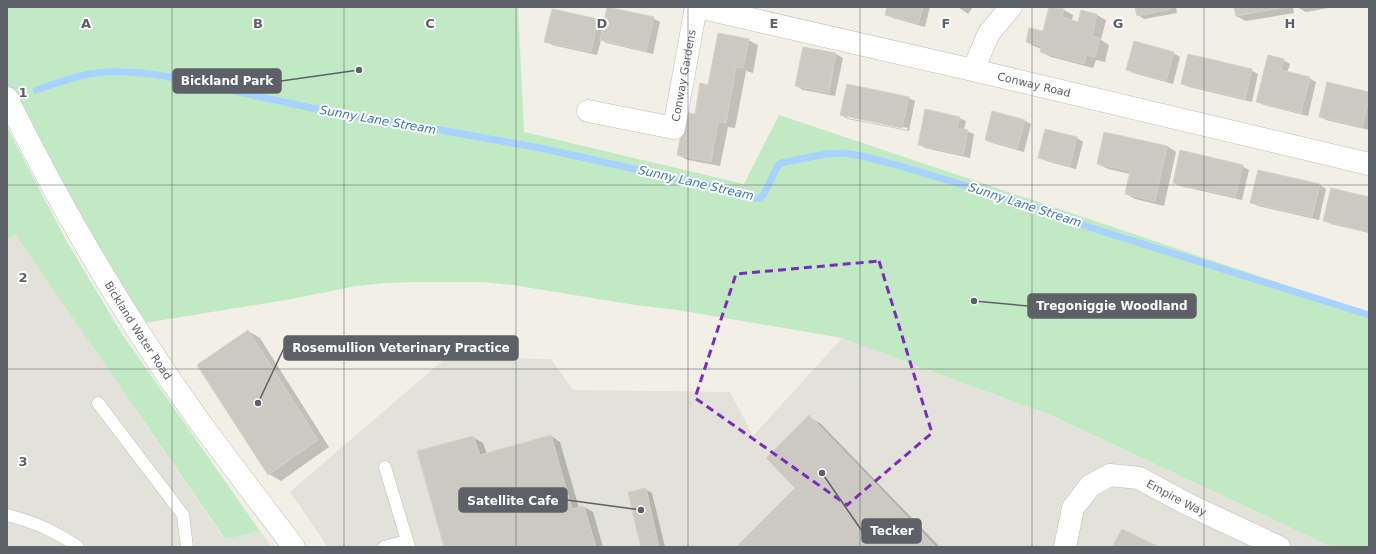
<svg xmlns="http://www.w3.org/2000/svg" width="1376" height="554" viewBox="0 0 1376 554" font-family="'DejaVu Sans',sans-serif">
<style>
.industrial{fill:#e2e1da}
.green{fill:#c1eac4}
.shadow{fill:#0003;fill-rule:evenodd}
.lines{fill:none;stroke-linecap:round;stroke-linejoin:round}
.stream{stroke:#a8d2ff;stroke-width:7}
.building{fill:#ccc9c3;stroke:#d6d2c3}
.lane-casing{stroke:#babdc2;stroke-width:13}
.street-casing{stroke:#babdc2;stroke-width:23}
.secondary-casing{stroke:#bbbec5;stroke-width:23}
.lane{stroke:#fff;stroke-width:12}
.street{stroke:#fff;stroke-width:22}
.secondary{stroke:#fff;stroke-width:22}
.marked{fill:none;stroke:#7b2cbf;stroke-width:3;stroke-dasharray:8 5;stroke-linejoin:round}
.grid{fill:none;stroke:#5d6167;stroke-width:1;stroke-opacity:0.55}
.labels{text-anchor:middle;stroke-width:4;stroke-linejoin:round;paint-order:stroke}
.street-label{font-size:11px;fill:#5d6167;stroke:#fff}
.water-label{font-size:12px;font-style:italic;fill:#3d75c5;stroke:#fff}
.grid-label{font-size:13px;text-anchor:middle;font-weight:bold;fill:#5d6167;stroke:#fff;stroke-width:4;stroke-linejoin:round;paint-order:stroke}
.leader{fill:none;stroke:#5d6167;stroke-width:1.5}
.callout-dot{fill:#5d6167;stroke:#fff;stroke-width:1.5}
.callout{fill:#5d6167;stroke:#5d6167;stroke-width:1.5}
.callout-label{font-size:12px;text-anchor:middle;font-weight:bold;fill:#fff}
</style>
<rect width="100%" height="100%" fill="#f1efe6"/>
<!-- industrial -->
<g class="industrial">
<path d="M 15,233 L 224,539 L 260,531 L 272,547 L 7,547 L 7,240 Z"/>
<path d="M 842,338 L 1049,415 L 1332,547 L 328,547 L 290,492 L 447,357 L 551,359 L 573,390 L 730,392 L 753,436 Z"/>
</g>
<!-- green -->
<g class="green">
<path d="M 7,7 L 518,7 L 524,132 L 744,184 L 779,115 L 1369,313 L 1369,547 L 1332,547 L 1050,415 L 842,338 L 678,310 L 635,305 L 513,285 L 482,282 L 414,282 L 385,283 L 356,286 L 292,299 L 138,324 L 7,91 Z"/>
<path d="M 7,127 L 67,242 L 122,334 L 260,531 L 225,539 L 15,234 L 7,240 Z"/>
</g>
<!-- shadow -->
<g class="shadow">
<path d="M 888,7 L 930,7 L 925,27 L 893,18 L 886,15 Z"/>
<path d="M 958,7 L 973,7 L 968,14 Z"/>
<path d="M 1050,7 L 1064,10 L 1073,15 L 1072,21 L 1079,23 L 1082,11 L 1097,15 L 1106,20 L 1101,40 L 1109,45 L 1105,62 L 1096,60 L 1093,68 L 1051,57 L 1041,52 L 1042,49 L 1036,47 L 1027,42 L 1044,33 Z"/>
<path d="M 1136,7 L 1176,7 L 1177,13 L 1144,19 L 1138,15 Z"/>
<path d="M 1235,7 L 1293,7 L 1294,13 L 1246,21 L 1236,16 Z"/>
<path d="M 1297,7 L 1334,7 L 1306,12 Z"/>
<path d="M 553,10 L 598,20 L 604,24 L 653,18 L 660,22 L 653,54 L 607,43 L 601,40 L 597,55 L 552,45 L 545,41 Z"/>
<path d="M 748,40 L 758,45 L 753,73 L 746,71 L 735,128 L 728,127 L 720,166 L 688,160 L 678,155 L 709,86 Z"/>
<path d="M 803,48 L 836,54 L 843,58 L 835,96 L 803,90 L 796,86 Z"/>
<path d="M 1173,53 L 1180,57 L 1173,84 L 1133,73 L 1127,69 Z"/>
<path d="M 1283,60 L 1290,64 L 1287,73 L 1309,78 L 1316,82 L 1308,116 L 1264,105 L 1257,101 Z"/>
<path d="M 1251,70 L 1258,74 L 1252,102 L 1189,87 L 1182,84 Z"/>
<path d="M 1369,93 L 1369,130 L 1326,120 L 1320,116 Z"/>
<path d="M 909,98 L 915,101 L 909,131 L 848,119 L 841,115 ZM 847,116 L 908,128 L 907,130 L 847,118 Z"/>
<path d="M 959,118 L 966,121 L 964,130 L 974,134 L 970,158 L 925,148 L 919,144 Z"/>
<path d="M 1025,121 L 1031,124 L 1024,152 L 992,143 L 986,140 Z"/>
<path d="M 1077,138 L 1083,142 L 1076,169 L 1046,161 L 1039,157 Z"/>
<path d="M 1167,146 L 1176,152 L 1164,206 L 1135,199 L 1126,194 L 1130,174 L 1108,169 L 1098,164 Z"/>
<path d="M 1242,166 L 1249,170 L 1242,200 L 1180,186 L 1174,183 Z"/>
<path d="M 1320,185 L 1326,189 L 1319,220 L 1258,206 L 1251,202 Z"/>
<path d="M 1369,198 L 1369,233 L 1331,224 L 1324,220 Z"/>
<path d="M 248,331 L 260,338 L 329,447 L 281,481 L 269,474 L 199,365 Z"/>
<path d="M 809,417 L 821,424 L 940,547 L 738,547 L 797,488 Z"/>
<path d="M 551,436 L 560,442 L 579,508 L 584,507 L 593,512 L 603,547 L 445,547 L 473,437 L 483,443 L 487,454 Z"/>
<path d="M 645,489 L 652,493 L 665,547 L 642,547 Z"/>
</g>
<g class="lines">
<!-- stream -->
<path class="stream" d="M 36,90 C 55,84 76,75 96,73 C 120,70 146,73 170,77 L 339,114 L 440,130 L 540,148 L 720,188 L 753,198 L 760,198 L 764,194 L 777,167 L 781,163 L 825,154 L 845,153 L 862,156 L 900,166 L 983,191 L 1098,230 L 1369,315"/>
</g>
<!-- building -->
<g class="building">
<path d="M 607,7 L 654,17 L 646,51 L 600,40 Z"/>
<path d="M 887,7 L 923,7 L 918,24 L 885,15 Z"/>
<path d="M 1049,7 L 1064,9 L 1062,17 L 1078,22 L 1081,10 L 1097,14 L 1092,36 L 1100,38 L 1095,57 L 1086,55 L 1084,64 L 1040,52 L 1042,46 L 1026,42 L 1029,28 L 1043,31 Z"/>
<path d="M 1135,7 L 1170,7 L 1171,9 L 1137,16 Z"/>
<path d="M 1234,7 L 1285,7 L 1236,16 Z"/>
<path d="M 552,9 L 598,19 L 591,52 L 544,42 Z"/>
<path d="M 718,33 L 749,39 L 743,68 L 736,67 L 726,123 L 718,122 L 711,162 L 677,155 L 685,112 L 695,114 L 700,83 L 708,85 Z"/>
<path d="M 1134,41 L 1174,52 L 1166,81 L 1126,70 Z"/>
<path d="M 803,47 L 836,53 L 829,93 L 795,86 Z"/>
<path d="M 1188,54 L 1252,69 L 1245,99 L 1181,84 Z"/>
<path d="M 1268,55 L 1284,59 L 1281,70 L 1310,77 L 1301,113 L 1256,102 Z"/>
<path d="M 1327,82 L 1369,92 L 1369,98 L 1362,127 L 1319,117 Z"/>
<path d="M 847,84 L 909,97 L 902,128 L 840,115 Z"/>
<path d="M 925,109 L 960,117 L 957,128 L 968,130 L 963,155 L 918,145 Z"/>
<path d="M 992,111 L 1025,120 L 1017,149 L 985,140 Z"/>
<path d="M 1045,129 L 1077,137 L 1070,166 L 1038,158 Z"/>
<path d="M 1104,132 L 1167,146 L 1155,201 L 1125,194 L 1130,171 L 1097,164 Z"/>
<path d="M 1180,150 L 1243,165 L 1235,197 L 1173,183 Z"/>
<path d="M 1258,170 L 1320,184 L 1312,217 L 1250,203 Z"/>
<path d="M 1331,188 L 1369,197 L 1369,232 L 1323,221 Z"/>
<path d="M 248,330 L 318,440 L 268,475 L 197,365 Z"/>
<path d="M 809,415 L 936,547 L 736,547 L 795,488 L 766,458 Z"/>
<path d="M 551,435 L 572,509 L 584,506 L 596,547 L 444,547 L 417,451 L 473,436 L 480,455 Z"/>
<path d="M 646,488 L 659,547 L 641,547 L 636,527 L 628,492 Z"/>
<path d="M 1122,529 L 1159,547 L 1112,547 Z"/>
</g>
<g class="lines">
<!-- lane casing -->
<g class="lane-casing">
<g id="lane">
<path d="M 98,403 L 183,515 L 187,547"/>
<path d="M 385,467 L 409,547"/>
<path d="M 7,515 C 31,521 57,532 78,547"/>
<path d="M 384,547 L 407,541"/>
</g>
</g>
<!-- street casing -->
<g class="street-casing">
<g id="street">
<path id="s1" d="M 698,7 L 973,70 L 1369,164"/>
<path d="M 973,70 L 989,33 L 1011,7"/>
<path id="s2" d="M 588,111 L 674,128 L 696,7"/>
<path id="s3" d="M 1065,547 L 1073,508 L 1090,486 L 1110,475 L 1139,478 L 1187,504 L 1279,547"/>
</g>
</g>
<!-- secondary casing -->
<g class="secondary-casing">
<g id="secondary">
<path id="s4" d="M 7,98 C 62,210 126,319 199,421 C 230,463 262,505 294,547"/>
</g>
</g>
<!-- lane -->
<use href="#lane" class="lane"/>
<!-- street -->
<use href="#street" class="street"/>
<!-- secondary -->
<use href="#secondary" class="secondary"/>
</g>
<!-- marked area -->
<path class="marked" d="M 879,261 L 932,433 L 847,505 L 695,398 L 736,274 Z"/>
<!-- grid -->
<path class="grid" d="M 172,7 L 172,547M 344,7 L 344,547M 516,7 L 516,547M 688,7 L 688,547M 860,7 L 860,547M 1032,7 L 1032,547M 1204,7 L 1204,547M 7,185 L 1369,185M 7,369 L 1369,369"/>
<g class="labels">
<!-- street labels -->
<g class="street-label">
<text dy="4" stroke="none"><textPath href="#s2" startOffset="141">Conway Gardens</textPath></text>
<text dy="4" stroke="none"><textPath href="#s1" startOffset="345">Conway Road</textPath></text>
<text dy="4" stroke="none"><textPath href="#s4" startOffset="267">Bickland Water Road</textPath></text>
<text dy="4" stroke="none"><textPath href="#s3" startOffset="162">Empire Way</textPath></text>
</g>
<!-- water labels -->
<g class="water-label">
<text transform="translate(378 120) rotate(10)" y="4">Sunny Lane Stream</text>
<text transform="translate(696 183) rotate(13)" y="4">Sunny Lane Stream</text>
<text transform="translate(1025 205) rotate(18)" y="4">Sunny Lane Stream</text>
</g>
</g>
<g class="grid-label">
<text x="86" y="28">A</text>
<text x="258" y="28">B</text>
<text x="430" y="28">C</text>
<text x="602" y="28">D</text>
<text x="774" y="28">E</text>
<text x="946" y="28">F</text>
<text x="1118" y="28">G</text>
<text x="1290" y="28">H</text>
<text x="23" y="97">1</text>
<text x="23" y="282">2</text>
<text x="23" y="466">3</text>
</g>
<!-- callouts -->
<path class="leader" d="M359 70L281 81M974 301L1028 306M258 403L284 348M641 510L567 500M822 473L862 531"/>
<g class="callout-dot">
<circle cx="359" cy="70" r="4"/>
<circle cx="974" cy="301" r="4"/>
<circle cx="258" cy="403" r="4"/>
<circle cx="641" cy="510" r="4"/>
<circle cx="822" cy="473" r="4"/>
</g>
<g class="callout">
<rect x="173" y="69" width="108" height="24" rx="4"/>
<rect x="1028" y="294" width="168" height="24" rx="4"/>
<rect x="284" y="336" width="234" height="24" rx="4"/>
<rect x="459" y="488" width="108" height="24" rx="4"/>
<rect x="862" y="519" width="59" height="24" rx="4"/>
</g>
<g class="callout-label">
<text x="227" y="85">Bickland Park</text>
<text x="1112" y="310">Tregoniggie Woodland</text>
<text x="401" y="352">Rosemullion Veterinary Practice</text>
<text x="513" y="505">Satellite Cafe</text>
<text x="892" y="535">Tecker</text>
</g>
<!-- border -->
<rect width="1376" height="554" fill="none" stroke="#5d6167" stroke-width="16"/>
</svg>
